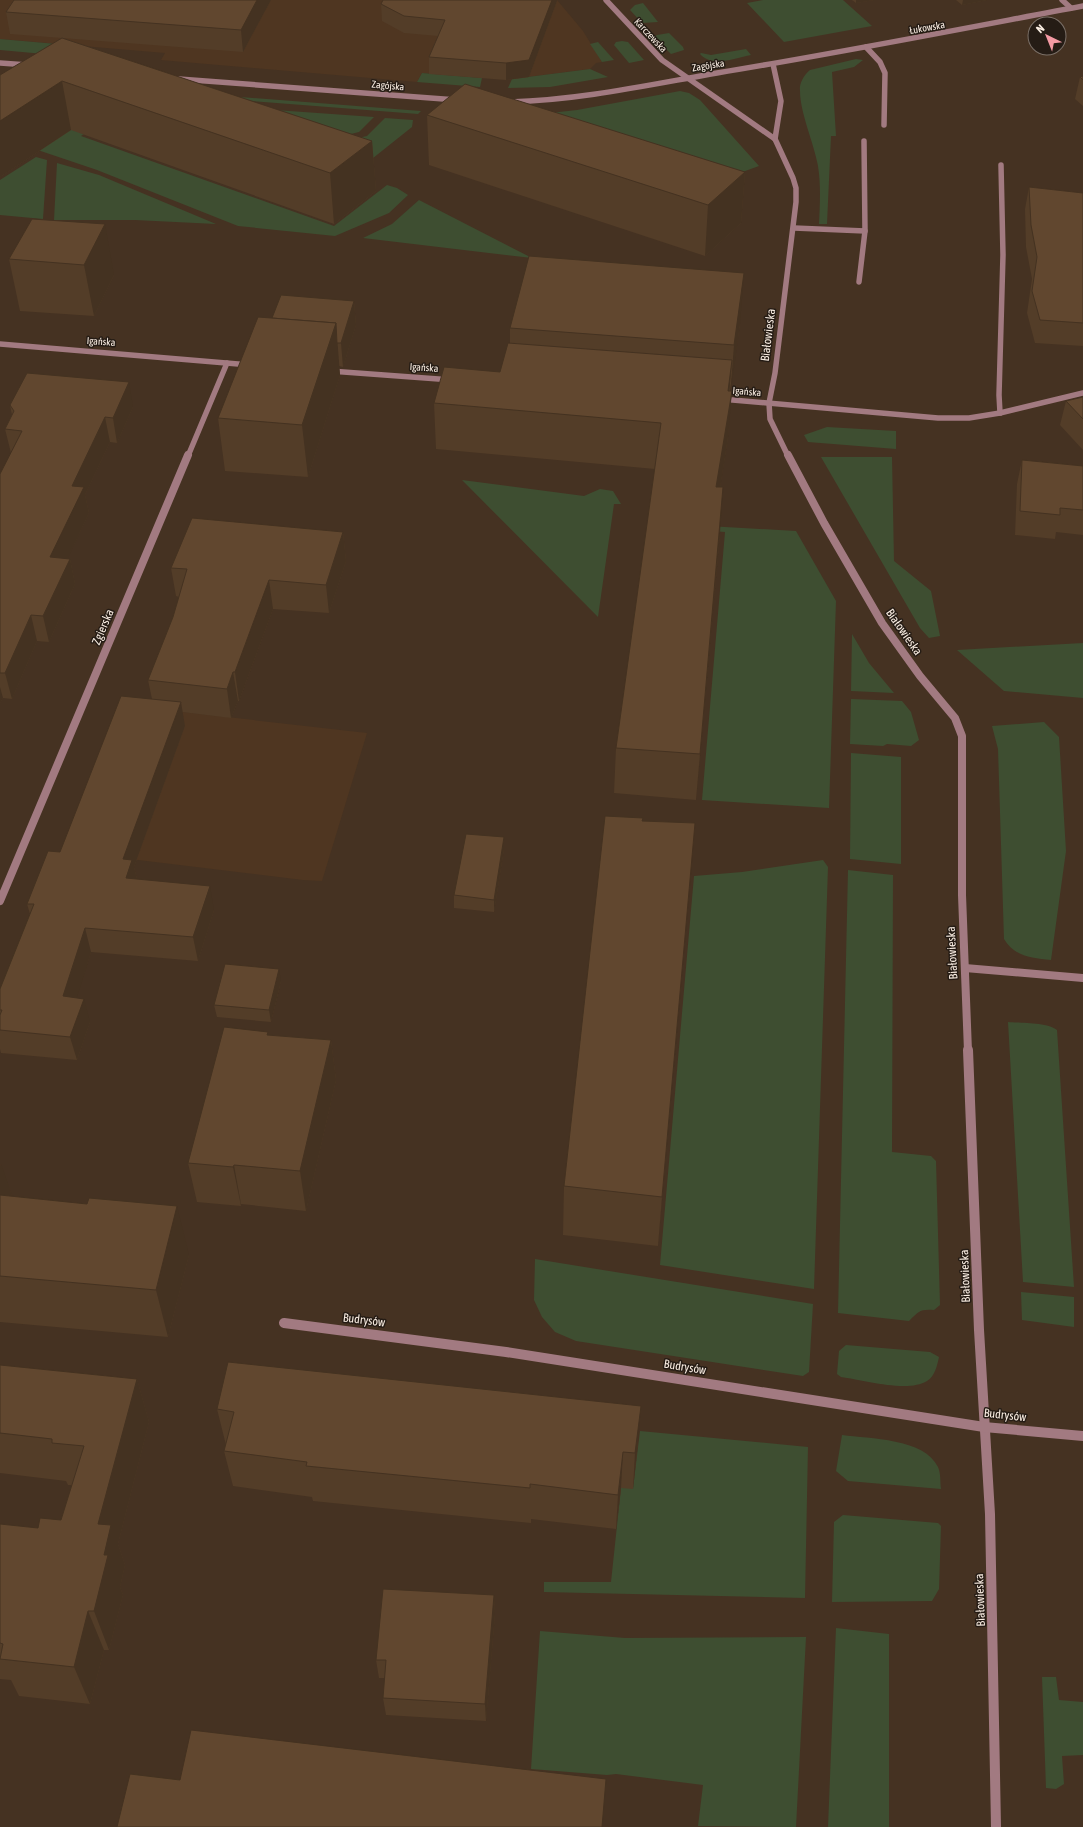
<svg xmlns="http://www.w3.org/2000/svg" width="1083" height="1827" viewBox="0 0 1083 1827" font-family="'Asap Condensed',sans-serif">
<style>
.built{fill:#4f3621}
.green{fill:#3e4e31}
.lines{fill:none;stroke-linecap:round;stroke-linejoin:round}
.lane-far1{stroke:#a27a81;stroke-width:5.5}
.lane{stroke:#a27a81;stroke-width:8}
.street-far2{stroke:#a27a81;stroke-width:5.5}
.street-far1{stroke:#a27a81;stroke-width:8}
.street{stroke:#a27a81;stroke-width:10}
.wall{fill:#533d28}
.shaded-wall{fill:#443221}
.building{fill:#61472f;stroke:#443221}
.labels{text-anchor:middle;stroke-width:3;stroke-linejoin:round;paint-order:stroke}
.far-street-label{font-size:10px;fill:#fbefe4;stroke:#251c15}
.street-label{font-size:12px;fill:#fbefe4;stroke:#251c15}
</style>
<rect width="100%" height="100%" fill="#453222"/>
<!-- built -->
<g class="built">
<path d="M 0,0 L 557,0 L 583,31 L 602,62 L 596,63 L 590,69 L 512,79 L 422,73 L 417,82 L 161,60 L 165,53 L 0,39 Z"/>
<path d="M 121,705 L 367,733 L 322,881 L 303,880 L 64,851 Z"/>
</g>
<!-- green -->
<g class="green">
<path d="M 763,0 L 843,0 L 872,26 L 784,42 L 747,3 Z"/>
<path d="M 643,3 L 658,22 L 642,23 L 630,10 L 635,5 Z"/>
<path d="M 669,33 L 683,47 L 684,50 L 671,54 L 654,37 L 657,35 Z"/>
<path d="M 0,39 L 57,44 L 44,54 L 0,50 Z"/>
<path d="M 622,41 L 628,42 L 644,60 L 629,63 L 614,45 L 616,42 Z"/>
<path d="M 598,42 L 614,60 L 602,62 L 590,44 Z"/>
<path d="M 746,49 L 751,55 C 735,58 713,68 700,54 L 701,53 L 711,55 Z"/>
<path d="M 856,59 L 863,60 L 854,67 L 832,72 L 836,136 L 831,136 L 827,224 L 819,224 C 820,204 821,185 818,166 C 814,143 800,113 800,91 C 799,83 804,75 810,70 Z"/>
<path d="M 590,69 L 608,77 L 550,87 L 508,88 L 512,79 Z"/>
<path d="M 422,73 L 482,78 L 480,87 L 417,82 Z"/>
<path d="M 100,86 L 421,111 L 418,114 L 97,89 Z"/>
<path d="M 680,91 L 689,93 L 700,100 L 759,166 L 737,174 L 550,113 L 577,110 Z"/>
<path d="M 135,100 L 81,136 L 334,226 L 387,185 L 397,188 L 408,195 L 389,213 L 335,236 L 238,226 L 97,170 L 17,143 Z"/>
<path d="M 161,102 L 374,117 L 359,132 L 293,148 Z"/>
<path d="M 385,118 L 413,120 L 412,127 L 358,170 L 308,149 L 367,136 Z"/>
<path d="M 36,157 L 47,160 L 43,219 L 0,215 L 0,180 Z"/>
<path d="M 57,163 L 99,175 L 216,224 L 135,220 L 54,220 Z"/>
<path d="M 419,200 L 532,258 L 363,238 L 392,224 Z"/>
<path d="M 827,427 L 896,431 L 896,449 L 808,442 L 804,435 Z"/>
<path d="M 821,457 L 892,457 L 894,561 L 931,591 L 940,636 L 929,638 L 920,628 Z"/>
<path d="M 462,480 L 584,496 L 600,489 L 613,491 L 621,504 L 614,504 L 598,617 Z"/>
<path d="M 656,523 L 796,531 L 836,601 L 829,808 L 702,800 L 725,532 L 647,526 Z"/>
<path d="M 852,634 L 869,663 L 894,693 L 851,691 Z"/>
<path d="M 1083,643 L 1083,698 L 1004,691 L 957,650 Z"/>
<path d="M 851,699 L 902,701 L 911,712 L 919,740 L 911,746 L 887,744 L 883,746 L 850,744 Z"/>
<path d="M 1044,722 L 1059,737 L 1066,851 L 1051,960 C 1032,958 1015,957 1004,939 L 998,749 L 992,726 Z"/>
<path d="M 851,753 L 901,757 L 901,864 L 850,859 Z"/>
<path d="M 823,860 L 828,867 L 814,1289 L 660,1265 L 694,876 L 742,872 Z"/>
<path d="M 848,870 L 893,875 L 892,1152 L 931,1156 L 936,1161 L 940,1305 L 934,1310 C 920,1309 919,1311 909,1321 L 838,1313 Z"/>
<path d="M 1008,1022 C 1020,1023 1048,1022 1057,1030 L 1074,1287 L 1023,1282 Z"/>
<path d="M 535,1259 L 813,1304 L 809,1372 L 803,1376 L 576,1341 L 555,1332 L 542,1317 L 534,1300 Z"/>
<path d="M 1021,1292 L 1074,1297 L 1074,1327 L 1022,1320 Z"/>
<path d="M 846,1345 L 930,1352 L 939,1357 C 937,1366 935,1376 927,1381 C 908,1393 863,1380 841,1377 L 837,1374 L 839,1351 Z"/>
<path d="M 640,1431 L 808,1447 L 805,1598 L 544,1592 L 544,1582 L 611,1582 L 621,1488 L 633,1488 Z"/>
<path d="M 842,1435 C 870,1439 924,1438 938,1467 C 941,1473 940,1483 941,1489 L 848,1481 L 836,1471 Z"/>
<path d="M 843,1515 L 938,1523 L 941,1526 L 939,1589 L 932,1601 L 832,1602 L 834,1522 Z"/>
<path d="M 836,1628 L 889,1634 L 889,1827 L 828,1827 Z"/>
<path d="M 540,1631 L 625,1638 L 806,1637 L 796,1827 L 698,1826 L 703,1785 L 616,1774 L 607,1775 L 531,1769 Z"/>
<path d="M 1042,1677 L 1056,1677 L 1059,1700 L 1083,1702 L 1083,1755 L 1062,1756 L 1064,1784 L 1056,1789 L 1046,1788 Z"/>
</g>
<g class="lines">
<!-- lane-far1 -->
<g class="lane-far1">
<path d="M 866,47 L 880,62 L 885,73 L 884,125"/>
<path d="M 794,228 L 865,231 L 864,141"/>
<path d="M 859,282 L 865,231"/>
<path d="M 1000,413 L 999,395 L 1003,255 L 1001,165"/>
</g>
<!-- lane -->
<path class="lane" d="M 965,968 L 1083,978"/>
<!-- street-far2 -->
<g class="street-far2">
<path d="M 606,0 L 662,60 L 775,139 L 793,178 L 796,188 L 796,202 L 775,373 L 769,403 L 770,419 L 788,456"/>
<path d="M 1062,0 L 1071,8"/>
<path d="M 0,63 L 28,65"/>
<path d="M 773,64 L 781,101 L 775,139"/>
<path d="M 179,79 L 457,100"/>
<path d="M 510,102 C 580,100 648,85 717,73 C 839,53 961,29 1083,6"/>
<path d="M 0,344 L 250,365"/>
<path d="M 330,371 L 452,380"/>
<path d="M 721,399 L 938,418 L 969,418 L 1000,413 L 1083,393"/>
<path d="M 188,456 L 227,363"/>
</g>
<!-- street-far1 -->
<g class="street-far1">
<path d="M 788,455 L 824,523 L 882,623 L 920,676 L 955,718 L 962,736 L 962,895 L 968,1051"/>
<path d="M 0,901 L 188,455"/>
</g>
<!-- street -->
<g class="street">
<path d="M 968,1050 L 979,1330 L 990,1514 L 996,1827"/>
<path d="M 284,1323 L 506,1352 L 984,1427 L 1083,1436"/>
</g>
</g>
<!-- wall -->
<g class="wall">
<path d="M 271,0 L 243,52 L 10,34 L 6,12 Z"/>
<path d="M 852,0 L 874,0 L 856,3 Z"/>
<path d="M 956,0 L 987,0 L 962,5 Z"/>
<path d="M 557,1 L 529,77 L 506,80 L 429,74 L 429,57 L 438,36 L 404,33 L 382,21 L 381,4 Z"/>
<path d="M 62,38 L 372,141 L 376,191 L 334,224 L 71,130 L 0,177 Z"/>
<path d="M 1083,76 L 1083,106 L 1075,99 L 1080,77 Z"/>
<path d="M 427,115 L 745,172 L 741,223 L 705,256 L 429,165 Z"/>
<path d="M 1029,187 L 1083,193 L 1083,346 L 1035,343 L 1027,313 L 1032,279 L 1026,247 L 1025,209 Z"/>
<path d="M 32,219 L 114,275 L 94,316 L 20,311 L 9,259 Z"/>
<path d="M 354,301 L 356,325 L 343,367 L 339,366 L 340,375 L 308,477 L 225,471 L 218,418 L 272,318 Z"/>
<path d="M 740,324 L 730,391 L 728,437 L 720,487 L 720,533 L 696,800 L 614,793 L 616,748 L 655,469 L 436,449 L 434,403 L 500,372 L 510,343 L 510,328 Z"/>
<path d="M 1083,397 L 1083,450 L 1060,425 L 1066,401 Z"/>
<path d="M 10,405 L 133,407 L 117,443 L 110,442 L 85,495 L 89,513 L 67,559 L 70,559 L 75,584 L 49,642 L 37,641 L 12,699 L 3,698 L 0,703 L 0,474 L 11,453 L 5,429 L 12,415 Z"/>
<path d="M 1022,460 L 1083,466 L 1083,535 L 1056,532 L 1055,539 L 1015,535 L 1017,484 Z"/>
<path d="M 343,532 L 346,561 L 329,613 L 273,609 L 239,701 L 238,701 L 231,718 L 182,712 L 185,726 L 134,867 L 137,879 L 214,910 L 198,961 L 91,952 L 76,998 L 90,1022 L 77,1060 L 1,1053 L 0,1049 L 0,989 L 30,914 L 27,904 L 60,852 L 152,699 L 148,680 L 173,617 L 179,597 L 176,596 L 171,568 Z"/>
<path d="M 643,821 L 695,823 L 658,1246 L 563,1235 L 564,1186 Z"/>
<path d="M 504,837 L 504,849 L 494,912 L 454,908 L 454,895 Z"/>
<path d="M 281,981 L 271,1022 L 217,1017 L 214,1005 Z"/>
<path d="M 268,1035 L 331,1040 L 336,1080 L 306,1211 L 241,1204 L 241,1206 L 197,1202 L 188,1163 Z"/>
<path d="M 0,1164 L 12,1196 L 189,1255 L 168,1337 L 0,1322 Z"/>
<path d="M 0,1365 L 137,1379 L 149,1422 L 118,1544 L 125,1565 L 120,1587 L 123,1595 L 109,1650 L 104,1650 L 90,1704 L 19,1696 L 11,1680 L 0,1679 L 0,1524 L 38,1528 L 61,1520 L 72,1485 L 68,1485 L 66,1481 L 0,1473 Z"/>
<path d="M 217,1409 L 638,1442 L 633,1489 L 621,1488 L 616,1529 L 531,1519 L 531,1523 L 313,1501 L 312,1497 L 233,1486 L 224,1451 L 226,1445 Z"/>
<path d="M 494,1595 L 495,1614 L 486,1721 L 386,1715 L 383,1698 L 385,1678 L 379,1678 L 376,1660 Z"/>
</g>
<!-- shaded-wall -->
<g class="shaded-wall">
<path d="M 257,0 L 271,0 L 243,52 L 241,30 Z"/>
<path d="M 552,0 L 557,0 L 557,1 L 529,77 L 506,80 L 506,63 Z"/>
<path d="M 856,0 L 874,0 L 856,3 Z"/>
<path d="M 963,0 L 987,0 L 962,5 Z"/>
<path d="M 62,81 L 71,130 L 0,177 L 0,121 Z"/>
<path d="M 372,141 L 376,191 L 334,224 L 330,173 Z"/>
<path d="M 745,172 L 741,223 L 705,256 L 708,205 Z"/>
<path d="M 105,224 L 114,275 L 94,316 L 84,265 Z"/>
<path d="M 744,273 L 740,324 L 730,397 L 734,345 Z"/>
<path d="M 354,301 L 356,325 L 343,367 L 341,343 Z"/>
<path d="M 336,323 L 340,375 L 308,477 L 302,425 Z"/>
<path d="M 732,360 L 728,406 L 728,391 Z"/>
<path d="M 129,382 L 133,407 L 117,443 L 113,418 Z"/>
<path d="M 732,391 L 728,437 L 713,533 L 716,487 Z"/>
<path d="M 105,417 L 110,442 L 85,495 L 89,513 L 56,583 L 50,557 L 72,486 Z"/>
<path d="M 723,487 L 720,533 L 696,800 L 700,754 Z"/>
<path d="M 343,532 L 346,561 L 329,613 L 326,585 Z"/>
<path d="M 70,559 L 75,584 L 49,642 L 43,616 Z"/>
<path d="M 269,580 L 273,609 L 239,701 L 235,672 Z"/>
<path d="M 31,615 L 37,641 L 12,699 L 5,673 Z"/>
<path d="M 233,672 L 238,701 L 231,718 L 227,689 Z"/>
<path d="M 0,687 L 3,698 L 0,703 Z"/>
<path d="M 181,702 L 185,726 L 134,867 L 138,883 L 126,878 L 123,859 Z"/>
<path d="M 695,823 L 691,875 L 658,1246 L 662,1197 Z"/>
<path d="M 504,837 L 504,849 L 494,912 L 494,900 Z"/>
<path d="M 210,886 L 214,910 L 198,961 L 193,937 Z"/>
<path d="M 85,928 L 91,952 L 70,1020 L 63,996 Z"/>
<path d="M 279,969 L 281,981 L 271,1022 L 269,1010 Z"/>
<path d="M 84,999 L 90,1022 L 77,1060 L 70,1037 Z"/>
<path d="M 331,1040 L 336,1080 L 306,1211 L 300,1171 Z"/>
<path d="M 1,1164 L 18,1213 L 0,1220 L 0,1166 Z"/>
<path d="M 234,1165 L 241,1204 L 241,1206 L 233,1167 Z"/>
<path d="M 177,1206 L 189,1255 L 168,1337 L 156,1290 Z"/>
<path d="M 137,1379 L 149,1422 L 118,1544 L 125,1565 L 120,1587 L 123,1595 L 109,1650 L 94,1611 L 104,1555 L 98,1524 Z"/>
<path d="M 641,1406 L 638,1442 L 633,1489 L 635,1453 Z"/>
<path d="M 623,1452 L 621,1488 L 616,1529 L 618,1495 Z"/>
<path d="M 494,1595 L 495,1614 L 486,1721 L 485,1704 Z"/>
<path d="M 88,1611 L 104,1650 L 90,1704 L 74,1667 Z"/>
</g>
<!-- building -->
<g class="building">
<path d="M 14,0 L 257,0 L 241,30 L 6,12 Z"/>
<path d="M 383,0 L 552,0 L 529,60 L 506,63 L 429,57 L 445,20 L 404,16 L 381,4 Z"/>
<path d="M 62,38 L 372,141 L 330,173 L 62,81 L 0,121 L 0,75 Z"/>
<path d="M 1083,76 L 1083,80 L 1080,77 Z"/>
<path d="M 465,84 L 745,172 L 708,205 L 427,115 Z"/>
<path d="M 1029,187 L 1083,193 L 1083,323 L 1040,320 L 1032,291 L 1037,257 L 1031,225 Z"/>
<path d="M 32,219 L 105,224 L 84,265 L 9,259 Z"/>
<path d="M 529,256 L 744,273 L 734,345 L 510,328 Z"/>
<path d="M 281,295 L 354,301 L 341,343 L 337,343 L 336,323 L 272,318 Z"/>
<path d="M 258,317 L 336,323 L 302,425 L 218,418 Z"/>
<path d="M 508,343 L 732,360 L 728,391 L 732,391 L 716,487 L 723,487 L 700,754 L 616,748 L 661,423 L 434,403 L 444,367 L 500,372 Z"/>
<path d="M 27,373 L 129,382 L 113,418 L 105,417 L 72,486 L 84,487 L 50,557 L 70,559 L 43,616 L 31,615 L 5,673 L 0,673 L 0,474 L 22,431 L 5,429 L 14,411 L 10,405 Z"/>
<path d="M 1083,397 L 1083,419 L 1066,401 Z"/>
<path d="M 1022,460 L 1083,466 L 1083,510 L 1060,508 L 1060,515 L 1020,511 Z"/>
<path d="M 192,518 L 343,532 L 326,585 L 269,580 L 235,672 L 233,672 L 227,689 L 148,680 L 173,617 L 187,569 L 171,568 Z"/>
<path d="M 121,696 L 181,702 L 123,859 L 132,860 L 126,878 L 210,886 L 193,937 L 85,928 L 63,996 L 84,999 L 70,1037 L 0,1030 L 0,1015 L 2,1010 L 0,1010 L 0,989 L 34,904 L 27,904 L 48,851 L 60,852 Z"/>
<path d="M 605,816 L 643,818 L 642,821 L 695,823 L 662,1197 L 564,1186 Z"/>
<path d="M 466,834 L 504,837 L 494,900 L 454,895 Z"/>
<path d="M 225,964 L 279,969 L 269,1010 L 214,1005 Z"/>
<path d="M 224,1027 L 268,1032 L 267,1035 L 331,1040 L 300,1171 L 234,1165 L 233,1167 L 188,1163 Z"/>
<path d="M 0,1195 L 87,1204 L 89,1198 L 177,1206 L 156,1290 L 0,1276 Z"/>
<path d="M 228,1362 L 641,1406 L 635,1453 L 623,1452 L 618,1495 L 530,1484 L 530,1488 L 306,1466 L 307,1462 L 224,1451 L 234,1412 L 217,1409 Z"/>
<path d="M 0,1365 L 137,1379 L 98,1524 L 111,1525 L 104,1555 L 108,1555 L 94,1611 L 88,1611 L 74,1667 L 0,1659 L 3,1644 L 0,1643 L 0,1524 L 38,1528 L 40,1518 L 61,1520 L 84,1446 L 52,1443 L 52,1439 L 0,1433 Z"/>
<path d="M 383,1589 L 494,1595 L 485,1704 L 383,1698 L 386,1660 L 376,1660 Z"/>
<path d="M 191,1730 L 606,1779 L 602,1827 L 117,1827 L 130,1774 L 180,1780 Z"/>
</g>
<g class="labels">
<!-- far-street labels -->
<g class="far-street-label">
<text transform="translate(927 27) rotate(-10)" y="4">Łukowska</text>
<text transform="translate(651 35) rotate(47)" y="4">Karczewska</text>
<text transform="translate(708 65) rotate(-9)" y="4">Zagójska</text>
<text transform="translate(388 85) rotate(5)" y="4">Zagójska</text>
<text transform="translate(101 341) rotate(4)" y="4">Igańska</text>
<text transform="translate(424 367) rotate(4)" y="4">Igańska</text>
<text transform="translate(747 391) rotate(5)" y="4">Igańska</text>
</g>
<!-- street labels -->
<g class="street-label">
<text transform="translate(768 335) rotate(-83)" y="4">Białowieska</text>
<text transform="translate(103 627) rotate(-67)" y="4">Zgierska</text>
<text transform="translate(904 632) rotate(55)" y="4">Białowieska</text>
<text transform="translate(952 953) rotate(-93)" y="4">Białowieska</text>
<text transform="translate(965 1276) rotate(-92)" y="4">Białowieska</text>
<text transform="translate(364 1320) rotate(7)" y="4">Budrysów</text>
<text transform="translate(685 1367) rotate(9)" y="4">Budrysów</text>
<text transform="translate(1005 1415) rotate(6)" y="4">Budrysów</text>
<text transform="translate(980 1600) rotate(-92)" y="4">Białowieska</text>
</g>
</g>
<!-- north arrow -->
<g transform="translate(1047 36) rotate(317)"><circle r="19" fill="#251c15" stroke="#7b7068"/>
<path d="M0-3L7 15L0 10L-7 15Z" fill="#f49aa4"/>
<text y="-6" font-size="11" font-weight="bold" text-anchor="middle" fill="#fbefe4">N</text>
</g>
</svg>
